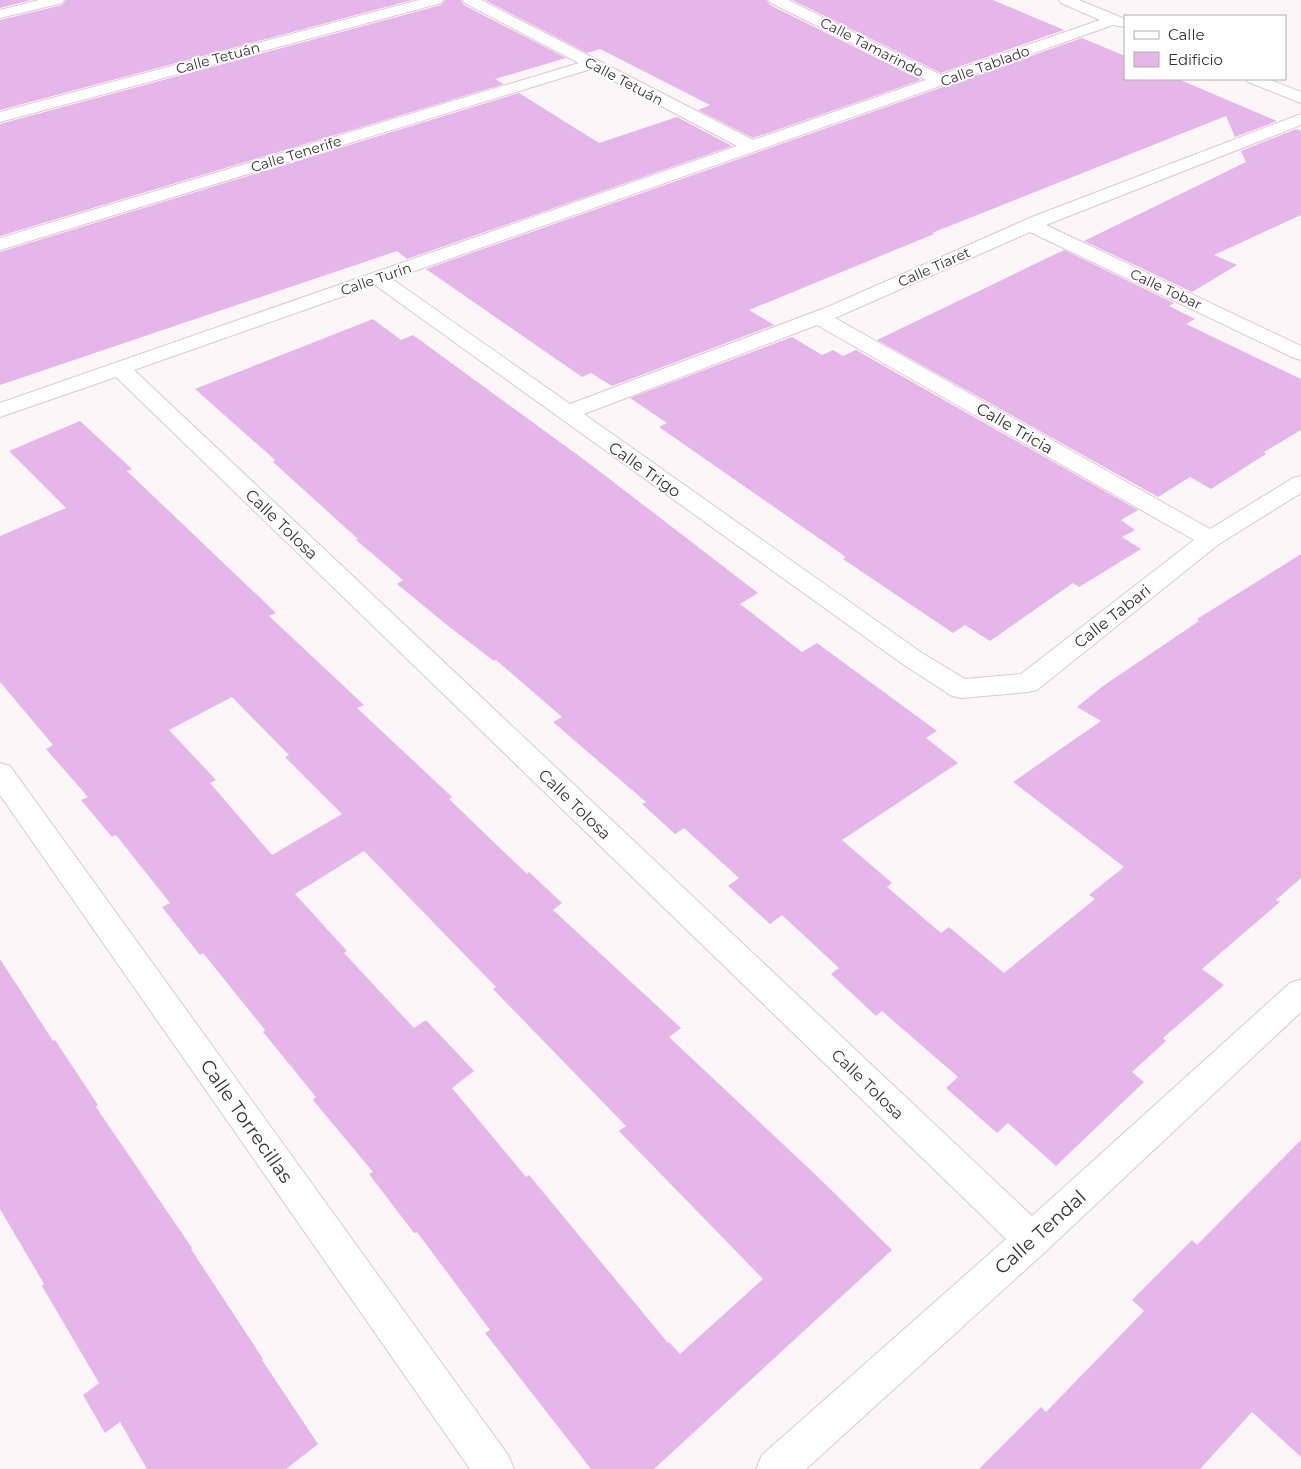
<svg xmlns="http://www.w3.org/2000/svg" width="1301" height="1469" viewBox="0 0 1301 1469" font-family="Montserrat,sans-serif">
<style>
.building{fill:#e6b6eb;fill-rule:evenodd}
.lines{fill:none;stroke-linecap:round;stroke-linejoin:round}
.minor-casing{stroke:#e2c6d0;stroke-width:2}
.minor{fill:#fff;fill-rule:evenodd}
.labels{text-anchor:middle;stroke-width:4;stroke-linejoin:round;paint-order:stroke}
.far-street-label{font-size:14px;fill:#392f32;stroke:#fff}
.street-label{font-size:16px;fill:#392f32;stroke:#fff}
.near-street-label{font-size:19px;fill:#392f32;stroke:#fff}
</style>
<rect width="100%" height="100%" fill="#fcf6f8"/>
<!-- building -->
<g class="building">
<path d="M 0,0 L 31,0 L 0,8 Z"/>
<path d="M 66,0 L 412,0 L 0,110 L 0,20 L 62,5 Z"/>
<path d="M 445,0 L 461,0 L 464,5 L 566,58 L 495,79 L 504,84 L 0,236 L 0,124 L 441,5 Z"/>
<path d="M 485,0 L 767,0 L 770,5 L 921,80 L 753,138 L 698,110 L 710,105 L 612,55 L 600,49 L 587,53 Z"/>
<path d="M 792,0 L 993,0 L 1064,30 L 941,73 Z"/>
<path d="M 1082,38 L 1125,56 L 1125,79 L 1178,79 L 1277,121 L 1235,137 L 1226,116 L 932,233 L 934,234 L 749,310 L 774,325 L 612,386 L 591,373 L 582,377 L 426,269 Z"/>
<path d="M 519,93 L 599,143 L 677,117 L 732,146 L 407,259 L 397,251 L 0,385 L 0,252 Z"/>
<path d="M 1296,129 L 1301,131 L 1301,215 L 1214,255 L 1237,265 L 1192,292 L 1084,241 L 1246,162 L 1241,151 Z"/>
<path d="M 1064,250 L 1174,303 L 1169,306 L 1195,319 L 1186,324 L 1301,379 L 1301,430 L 1264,452 L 1266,454 L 1211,489 L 1190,477 L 1158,497 L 877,340 Z"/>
<path d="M 373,319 L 401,340 L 413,335 L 590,464 L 758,593 L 740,604 L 802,652 L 817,643 L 937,731 L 926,738 L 958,763 L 842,840 L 892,883 L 887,887 L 941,933 L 949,927 L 1004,973 L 1095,899 L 1089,895 L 1124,867 L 1013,782 L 1101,721 L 1077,707 L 1103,686 L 1199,621 L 1197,619 L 1301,554 L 1301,878 L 1276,900 L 1280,902 L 1202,969 L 1224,985 L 1163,1038 L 1166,1041 L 1132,1072 L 1144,1082 L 1056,1166 L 1008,1123 L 997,1133 L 946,1088 L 958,1077 L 882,1011 L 876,1016 L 831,974 L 839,968 L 782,915 L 770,924 L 728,886 L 739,878 L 684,828 L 675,834 L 642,804 L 646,802 L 553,722 L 562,717 L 496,660 L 494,661 L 447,625 L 397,584 L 403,580 L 356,540 L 358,539 L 273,462 L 275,460 L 195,389 Z"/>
<path d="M 792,337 L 822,355 L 833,350 L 843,356 L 856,350 L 1138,510 L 1121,520 L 1135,530 L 1122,537 L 1141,549 L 1079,587 L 1073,583 L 990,641 L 965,625 L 953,633 L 843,559 L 846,557 L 659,427 L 667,423 L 630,398 Z"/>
<path d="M 80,421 L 132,469 L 127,471 L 276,613 L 269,616 L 364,705 L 357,708 L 452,797 L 449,799 L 527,874 L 529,872 L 562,903 L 553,910 L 681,1028 L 669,1037 L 818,1177 L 892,1250 L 654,1469 L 591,1469 L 485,1333 L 490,1330 L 417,1232 L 414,1233 L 369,1174 L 373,1172 L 313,1100 L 316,1097 L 263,1032 L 265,1030 L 203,953 L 200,955 L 162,907 L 170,903 L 116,835 L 112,837 L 81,800 L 88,797 L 46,749 L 53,745 L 0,682 L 0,536 L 66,508 L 9,451 ZM 232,697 L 289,755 L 285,757 L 342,814 L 272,855 L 210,783 L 216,780 L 169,730 ZM 364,851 L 496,987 L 493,989 L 626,1126 L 619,1131 L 763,1279 L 680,1354 L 669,1342 L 668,1343 L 529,1175 L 526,1177 L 452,1088 L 474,1071 L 426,1020 L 414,1028 L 344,953 L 347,951 L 295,894 Z"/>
<path d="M 0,959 L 53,1041 L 55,1040 L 98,1105 L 96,1107 L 192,1248 L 191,1249 L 263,1359 L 262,1360 L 318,1444 L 286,1469 L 147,1469 L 120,1422 L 105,1433 L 83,1395 L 99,1383 L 42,1286 L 44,1284 L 0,1209 Z"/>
<path d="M 1301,1140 L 1301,1457 L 1252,1412 L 1200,1469 L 979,1469 L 1041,1407 L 1046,1412 L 1144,1311 L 1132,1300 L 1192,1240 L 1197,1245 Z"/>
</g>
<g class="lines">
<!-- minor casing -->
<g class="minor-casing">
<g id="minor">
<path d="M 39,0 L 64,0 L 62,3 L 0,18 L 0,10 Z"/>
<path d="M 419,0 L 443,0 L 441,3 L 0,122 L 0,112 Z"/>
<path d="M 463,0 L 481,0 L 753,140 L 926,80 L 771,3 L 769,0 L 788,0 L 941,75 L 1100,20 L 1061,3 L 1059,0 L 1079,0 L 1125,19 L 1125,27 L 1113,25 L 392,279 L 570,404 L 830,306 L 1032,217 L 1301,114 L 1301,125 L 1046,225 L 1301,346 L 1301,360 L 1294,358 L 1030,232 L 835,318 L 1210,529 L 1293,478 L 1301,476 L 1301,493 L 1219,544 L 1037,690 L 1028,692 L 961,698 L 952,696 L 904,665 L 375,285 L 134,370 L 1032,1216 L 1290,983 L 1301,979 L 1301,1012 L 1045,1252 L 806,1469 L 756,1469 L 762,1455 L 1006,1239 L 116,377 L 0,417 L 0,403 L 737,146 L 591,69 L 0,250 L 0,238 L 579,63 L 465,3 ZM 817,325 L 1194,540 L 1021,674 L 965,679 L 922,653 L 584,414 Z"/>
<path d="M 1246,79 L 1268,79 L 1301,92 L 1301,103 L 1248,82 Z"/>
<path d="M 0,763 L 10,766 L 508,1455 L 514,1469 L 470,1469 L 0,795 Z"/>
</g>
</g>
<!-- minor -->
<use href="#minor" class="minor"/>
</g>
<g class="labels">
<!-- far-street labels -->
<g class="far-street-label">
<text transform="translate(872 47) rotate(27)" y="5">Calle Tamarindo</text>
<text transform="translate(218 58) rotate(-15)" y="5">Calle Tetuán</text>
<text transform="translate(985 66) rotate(-20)" y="5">Calle Tablado</text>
<text transform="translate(624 81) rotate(28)" y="5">Calle Tetuán</text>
<text transform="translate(296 154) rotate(-17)" y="5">Calle Tenerife</text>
<text transform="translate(934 267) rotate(-24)" y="5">Calle Tiaret</text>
<text transform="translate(376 279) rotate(-19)" y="5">Calle Turin</text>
<text transform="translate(1166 289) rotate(25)" y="5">Calle Tobar</text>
</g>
<!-- street labels -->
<g class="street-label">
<text transform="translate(1015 428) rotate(30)" y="6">Calle Tricia</text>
<text transform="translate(645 469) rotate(35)" y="6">Calle Trigo</text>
<text transform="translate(282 524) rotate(44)" y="6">Calle Tolosa</text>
<text transform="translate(1112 616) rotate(-38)" y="6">Calle Tabari</text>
<text transform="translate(575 804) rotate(44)" y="6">Calle Tolosa</text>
<text transform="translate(868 1084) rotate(44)" y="6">Calle Tolosa</text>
</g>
<!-- near-street labels -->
<g class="near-street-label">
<text transform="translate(247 1121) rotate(55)" y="7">Calle Torrecillas</text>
<text transform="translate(1040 1232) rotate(-42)" y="7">Calle Tendal</text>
</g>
</g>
<!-- legend -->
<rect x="1124" y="15" width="162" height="65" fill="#ffffff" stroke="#b0acad"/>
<rect x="1134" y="31" width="25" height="8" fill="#ffffff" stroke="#b0acad"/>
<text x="1168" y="40" font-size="15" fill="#392f32">Calle</text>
<rect x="1134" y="52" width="25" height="15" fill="#e6b6eb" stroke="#b0acad"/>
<text x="1168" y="65" font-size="15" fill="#392f32">Edificio</text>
</svg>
